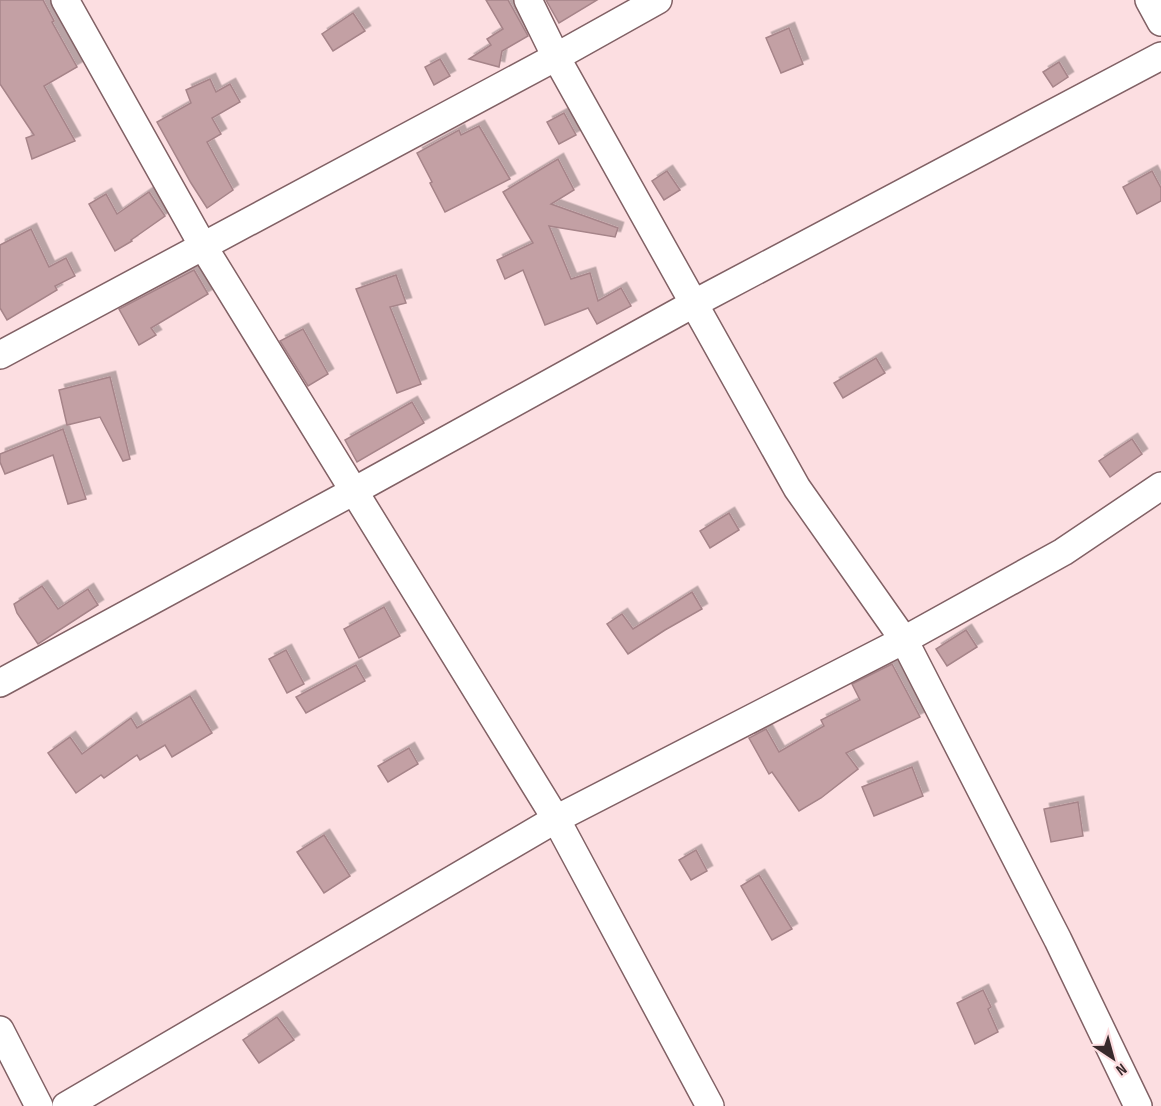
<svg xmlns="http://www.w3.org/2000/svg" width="1161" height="1106" viewBox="0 0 1161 1106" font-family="'Sofia Sans Condensed',sans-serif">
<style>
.building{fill:#c3a0a4;stroke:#a68489;stroke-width:1.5;filter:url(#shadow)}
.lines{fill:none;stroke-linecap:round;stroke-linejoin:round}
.minor-casing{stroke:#816165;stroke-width:30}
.minor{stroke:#fff;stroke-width:27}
</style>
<defs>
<filter id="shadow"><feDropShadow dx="5.5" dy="-5.5" stdDeviation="0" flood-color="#0004"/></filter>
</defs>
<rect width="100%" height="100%" fill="#fcdee1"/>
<!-- building -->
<g class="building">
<path d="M 0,0 L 43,0 L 54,21 L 52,22 L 77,67 L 44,86 L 75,141 L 32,159 L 26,138 L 34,135 L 0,84 Z"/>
<path d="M 486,0 L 508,0 L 528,36 L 502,51 L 499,67 L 469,59 L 491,45 L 487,39 L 503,29 Z"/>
<path d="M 546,0 L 597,0 L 559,23 Z"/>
<path d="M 353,13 L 365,31 L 333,51 L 322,34 Z"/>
<path d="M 789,28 L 803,64 L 781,73 L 766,38 Z"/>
<path d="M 440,59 L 450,76 L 434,85 L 425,67 Z"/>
<path d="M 1059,62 L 1068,77 L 1053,87 L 1043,72 Z"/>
<path d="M 210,79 L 216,92 L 230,84 L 240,102 L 212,118 L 221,134 L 207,142 L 233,190 L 207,208 L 191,183 L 157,122 L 191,103 L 186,90 Z"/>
<path d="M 564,113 L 576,135 L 559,144 L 547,122 Z"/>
<path d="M 479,126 L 510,179 L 445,212 L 430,183 L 432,182 L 417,153 L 459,130 L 461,135 Z"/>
<path d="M 558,159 L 574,190 L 551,204 L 618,228 L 615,237 L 549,226 L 571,279 L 590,273 L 598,301 L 621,288 L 631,306 L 597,324 L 588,308 L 545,325 L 523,270 L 505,279 L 497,260 L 533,243 L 503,192 Z"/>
<path d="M 667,171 L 680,190 L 664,200 L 652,181 Z"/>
<path d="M 1152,171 L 1161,188 L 1161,201 L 1137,214 L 1123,187 Z"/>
<path d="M 149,192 L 165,216 L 131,240 L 132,241 L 115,251 L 89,204 L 106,194 L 117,214 Z"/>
<path d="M 31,229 L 49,267 L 66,258 L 75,276 L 55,286 L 57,290 L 7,320 L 0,308 L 0,245 Z"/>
<path d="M 194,270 L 208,294 L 151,328 L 156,335 L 139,345 L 119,309 Z"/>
<path d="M 396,275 L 406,303 L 390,307 L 421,384 L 397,393 L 356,289 Z"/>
<path d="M 303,329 L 328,374 L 308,386 L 280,341 Z"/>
<path d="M 876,358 L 885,373 L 843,398 L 834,383 Z"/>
<path d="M 110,377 L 130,459 L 123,461 L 100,417 L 67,425 L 59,390 Z"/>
<path d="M 412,402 L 424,423 L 357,462 L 345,440 Z"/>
<path d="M 63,429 L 86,499 L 68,504 L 53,455 L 5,474 L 0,462 L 0,454 Z"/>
<path d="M 1132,439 L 1142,454 L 1110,477 L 1099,461 Z"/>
<path d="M 729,513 L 739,530 L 710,548 L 700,531 Z"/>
<path d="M 42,586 L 58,609 L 88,589 L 98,605 L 38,644 L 17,613 L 14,604 Z"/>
<path d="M 692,592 L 702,609 L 665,630 L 628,654 L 607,624 L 622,614 L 633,629 Z"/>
<path d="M 384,607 L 400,636 L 359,658 L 344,629 Z"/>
<path d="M 966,630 L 977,647 L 947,666 L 936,649 Z"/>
<path d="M 286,650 L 304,684 L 287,693 L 269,659 Z"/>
<path d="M 892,664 L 920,717 L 846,753 L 858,769 L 821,798 L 799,811 L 772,772 L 769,774 L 749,738 L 766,729 L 779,752 L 824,726 L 821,720 L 860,700 L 852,684 Z"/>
<path d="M 356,665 L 365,681 L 306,713 L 296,697 Z"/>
<path d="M 190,696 L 212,733 L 172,757 L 165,745 L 140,760 L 137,755 L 104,778 L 101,775 L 76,793 L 48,753 L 70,737 L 82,754 L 131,718 L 137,728 Z"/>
<path d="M 409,748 L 418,764 L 388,782 L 378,766 Z"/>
<path d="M 912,767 L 923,796 L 874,816 L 862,787 Z"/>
<path d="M 1078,802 L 1083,836 L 1051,842 L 1044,809 Z"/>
<path d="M 324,835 L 350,876 L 324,893 L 297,852 Z"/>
<path d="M 696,850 L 707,871 L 691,880 L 679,860 Z"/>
<path d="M 759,875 L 792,929 L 772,940 L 741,886 Z"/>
<path d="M 983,990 L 991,1007 L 988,1009 L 998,1032 L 975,1044 L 957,1003 Z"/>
<path d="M 277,1017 L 294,1040 L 259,1063 L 243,1040 Z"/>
</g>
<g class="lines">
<!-- minor casing -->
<g class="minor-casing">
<g id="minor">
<path d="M 65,0 L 203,246 L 556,819 L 710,1106"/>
<path d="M 528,0 L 556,57 L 797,488 L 904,640 L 1058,940 L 1138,1106"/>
<path d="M 1149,0 L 1161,22"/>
<path d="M 0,355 L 556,57 L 658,0"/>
<path d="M 0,683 L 354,491 L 693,304 L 1161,56"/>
<path d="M 0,1030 L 39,1106"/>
<path d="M 66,1106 L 556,819 L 904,640 L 1063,552 L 1161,486"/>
</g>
</g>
<!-- minor -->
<use href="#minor" class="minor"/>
</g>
<!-- north arrow -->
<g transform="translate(1113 1058) rotate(144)" stroke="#fcdee1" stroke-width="4.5" paint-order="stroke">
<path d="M0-4.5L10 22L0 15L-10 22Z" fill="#382a2c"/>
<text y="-9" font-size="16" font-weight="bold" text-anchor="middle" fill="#382a2c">N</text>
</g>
</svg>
